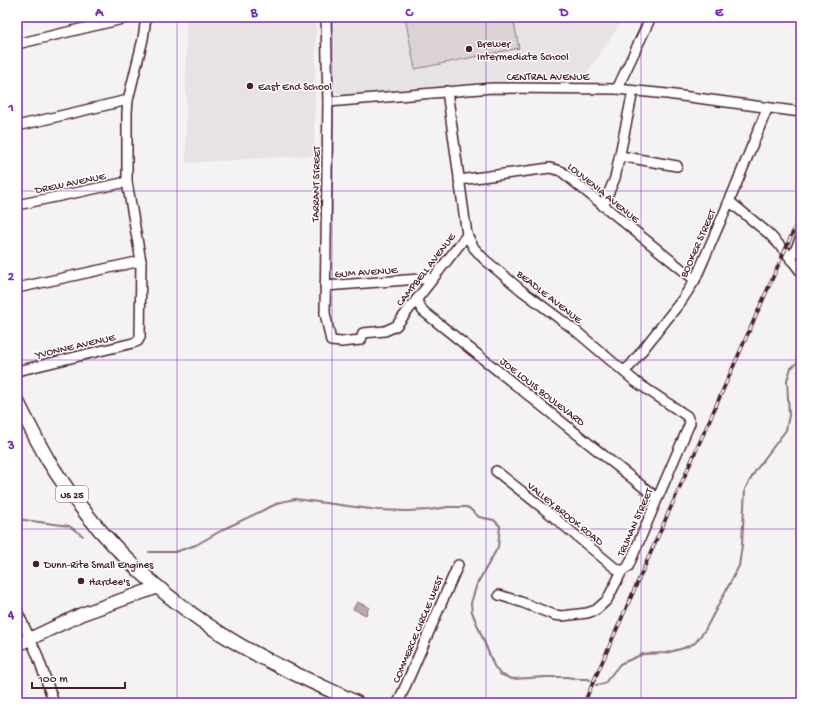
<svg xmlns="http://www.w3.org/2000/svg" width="818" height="720" viewBox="0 0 818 720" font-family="'Gochi Hand',sans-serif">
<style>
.built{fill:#e7e2e3}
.green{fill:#dbd2d5;stroke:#927880}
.water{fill:#baa9ae;stroke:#8d727a}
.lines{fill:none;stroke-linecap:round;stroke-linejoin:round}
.stream{stroke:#8d727a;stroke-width:2}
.minor-casing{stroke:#4a1f2b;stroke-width:12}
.major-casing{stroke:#4a1f2b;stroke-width:15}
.highway-casing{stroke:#4a1f2b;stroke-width:16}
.minor{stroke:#fff;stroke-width:9}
.major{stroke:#fff;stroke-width:12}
.highway{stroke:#fff;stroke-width:13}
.rail-casing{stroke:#4a1f2b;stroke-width:3.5}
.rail{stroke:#fff;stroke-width:2;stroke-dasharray:6;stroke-linecap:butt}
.grid{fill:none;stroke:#7b2cbf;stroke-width:1;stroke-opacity:0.55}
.poi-dot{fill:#4a1f2b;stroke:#fff;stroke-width:1.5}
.labels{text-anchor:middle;stroke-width:3;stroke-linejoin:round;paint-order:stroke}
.shield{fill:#fff;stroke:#80626b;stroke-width:1}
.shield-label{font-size:10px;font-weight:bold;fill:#4a1f2b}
.poi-label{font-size:11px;fill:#4a1f2b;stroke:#fff;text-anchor:start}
.street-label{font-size:11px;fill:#4a1f2b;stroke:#fff}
.neatline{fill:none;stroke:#7b2cbf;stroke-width:1.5}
.grid-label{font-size:13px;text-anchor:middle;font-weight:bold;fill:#7b2cbf}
</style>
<rect width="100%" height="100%" fill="#f4f2f2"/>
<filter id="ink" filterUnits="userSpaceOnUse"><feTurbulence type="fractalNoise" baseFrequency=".025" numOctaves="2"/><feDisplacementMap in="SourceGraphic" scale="8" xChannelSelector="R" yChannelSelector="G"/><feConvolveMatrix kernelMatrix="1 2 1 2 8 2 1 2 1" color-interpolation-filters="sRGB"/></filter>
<g filter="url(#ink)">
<!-- built -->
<g class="built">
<path d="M 186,17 L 316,17 L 314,155 L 186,163 Z"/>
<path d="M 333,17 L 625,17 L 582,80 L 485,81 L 346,95 L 336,92 Z"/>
</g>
<!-- green -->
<path class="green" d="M 405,17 L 513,17 L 519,48 L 415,69 Z"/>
<!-- water -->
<path class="water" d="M 357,602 L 369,607 L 366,615 L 353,609 Z"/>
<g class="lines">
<!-- stream -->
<g class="stream">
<path d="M 17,519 L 69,526 L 83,536"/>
<path d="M 149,552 L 175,552 L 196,545 L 226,528 L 272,506 L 281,502 L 295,499 L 378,510 L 406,511 L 429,510 L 448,507 L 466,507 L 469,508 L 479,517 L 494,520 L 500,526 L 498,547 L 477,584 L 471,603 L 472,612 L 494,666 L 500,674 L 512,679 L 546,677 L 567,677 L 578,679 L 588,679 L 590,680"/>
<path d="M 596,685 L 604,684 L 620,664 L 643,654 L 666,653 L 684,648 L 695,643 L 705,630 L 739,566 L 742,545 L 745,489 L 756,470 L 786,430 L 789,415 L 787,380 L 791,368 L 801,360"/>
</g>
<!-- minor casing -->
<g class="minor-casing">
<g id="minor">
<path d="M 326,17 L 328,102 L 325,313 L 331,341 L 341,342 L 361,340 L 363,333 L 385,331 L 396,326 L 467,235 L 447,91"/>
<path d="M 17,44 L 131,17"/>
<path d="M 617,89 L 651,17"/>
<path d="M 328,102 L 492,88 L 617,89 L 667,94 L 801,112"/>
<path d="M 17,126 L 128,100"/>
<path d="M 620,156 L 677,166"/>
<path d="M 459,180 L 550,168 L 561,171 L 695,280"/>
<path d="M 729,201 L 768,233 L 785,251 L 801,272"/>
<path d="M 17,205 L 127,182"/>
<path d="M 603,206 L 615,178 L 633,91"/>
<path d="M 467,235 L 474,248 L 484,259 L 521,290 L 576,331 L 636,382 L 687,416 L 690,423 L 628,567 L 622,571 L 607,600 L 596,610 L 587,613 L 562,616 L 554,615 L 521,602 L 499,595"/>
<path d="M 791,260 L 801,237"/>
<path d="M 325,286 L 433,278"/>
<path d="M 17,288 L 141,261"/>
<path d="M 416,300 L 423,311 L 657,498"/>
<path d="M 17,371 L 133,343 L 138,341 L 140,337 L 141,261 L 127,182 L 127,113 L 128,100 L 143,39 L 146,17"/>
<path d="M 623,371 L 630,366 L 682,300 L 695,280 L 734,190 L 767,109"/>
<path d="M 496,471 L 544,509 L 615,568 L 622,571"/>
<path d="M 17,611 L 37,654 L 54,703"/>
<path d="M 398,703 L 458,565"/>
</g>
</g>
<!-- major casing -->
<g class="major-casing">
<path id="major" d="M 17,645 L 82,614 L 158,587"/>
</g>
<!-- highway casing -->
<g class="highway-casing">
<path id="highway" d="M 17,401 C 27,421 37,441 48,460 C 94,534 158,596 233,641 C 272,665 316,683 357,703"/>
</g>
<!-- minor -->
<use href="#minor" class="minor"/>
<!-- major -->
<use href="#major" class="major"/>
<!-- highway -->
<use href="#highway" class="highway"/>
<!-- rail casing -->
<g class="rail-casing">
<path id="rail" d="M 584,703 L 801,214"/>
</g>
<!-- rail -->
<use href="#rail" class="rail"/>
</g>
</g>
<!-- grid -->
<path class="grid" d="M 177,17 L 177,703M 332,17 L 332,703M 486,17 L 486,703M 641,17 L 641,703M 17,191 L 801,191M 17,360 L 801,360M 17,529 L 801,529"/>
<!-- markers -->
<g class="poi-dot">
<circle cx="469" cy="49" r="4"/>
<circle cx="250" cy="86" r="4"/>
<circle cx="36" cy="564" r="4"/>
<circle cx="81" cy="581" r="4"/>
</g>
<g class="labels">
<!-- shield labels -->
<rect class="shield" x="56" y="486" width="32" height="16" rx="3"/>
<g class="shield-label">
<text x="72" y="498">US 25</text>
</g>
<!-- poi labels -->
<g class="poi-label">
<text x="477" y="47">Brewer<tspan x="477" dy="13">Intermediate School</tspan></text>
<text x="258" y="90">East End School</text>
<text x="44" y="568">Dunn-Rite Small Engines</text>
<text x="89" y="585">Hardee's</text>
</g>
<!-- street labels -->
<g class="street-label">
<text x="548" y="80">CENTRAL AVENUE</text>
<text transform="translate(70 182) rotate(-12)" y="4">DREW AVENUE</text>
<text transform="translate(315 184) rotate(-89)" y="4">TARRANT STREET</text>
<text transform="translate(604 192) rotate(39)" y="4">LOUVENIA AVENUE</text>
<text transform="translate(697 243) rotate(-66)" y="4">BOOKER STREET</text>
<text transform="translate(425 269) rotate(-52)" y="4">CAMPBELL AVENUE</text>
<text transform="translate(366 271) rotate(-4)" y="4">GUM AVENUE</text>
<text transform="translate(550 296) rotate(38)" y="4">BEADLE AVENUE</text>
<text transform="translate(75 345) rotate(-13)" y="4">YVONNE AVENUE</text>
<text transform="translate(543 391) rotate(38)" y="4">JOE LOUIS BOULEVARD</text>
<text transform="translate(566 513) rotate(39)" y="4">VALLEY BROOK ROAD</text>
<text transform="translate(634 522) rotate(-66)" y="4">TRUMAN STREET</text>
<text transform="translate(417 629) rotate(-67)" y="4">COMMERCE CIRCLE WEST</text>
</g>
</g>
<!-- margin -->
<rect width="818" height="720" fill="none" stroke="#fff" stroke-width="44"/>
<!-- scale -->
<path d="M32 682v6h93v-6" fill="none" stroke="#4a1f2b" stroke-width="2"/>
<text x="38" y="682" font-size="12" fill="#4a1f2b" stroke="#ffffff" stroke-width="3" paint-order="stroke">100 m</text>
<rect x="22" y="22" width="774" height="676" class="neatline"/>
<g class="grid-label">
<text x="99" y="16">A</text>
<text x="254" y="16">B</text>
<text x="409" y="16">C</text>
<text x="564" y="16">D</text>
<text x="719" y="16">E</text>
<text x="11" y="111">1</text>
<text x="11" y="280">2</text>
<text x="11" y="449">3</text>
<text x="11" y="618">4</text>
</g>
</svg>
